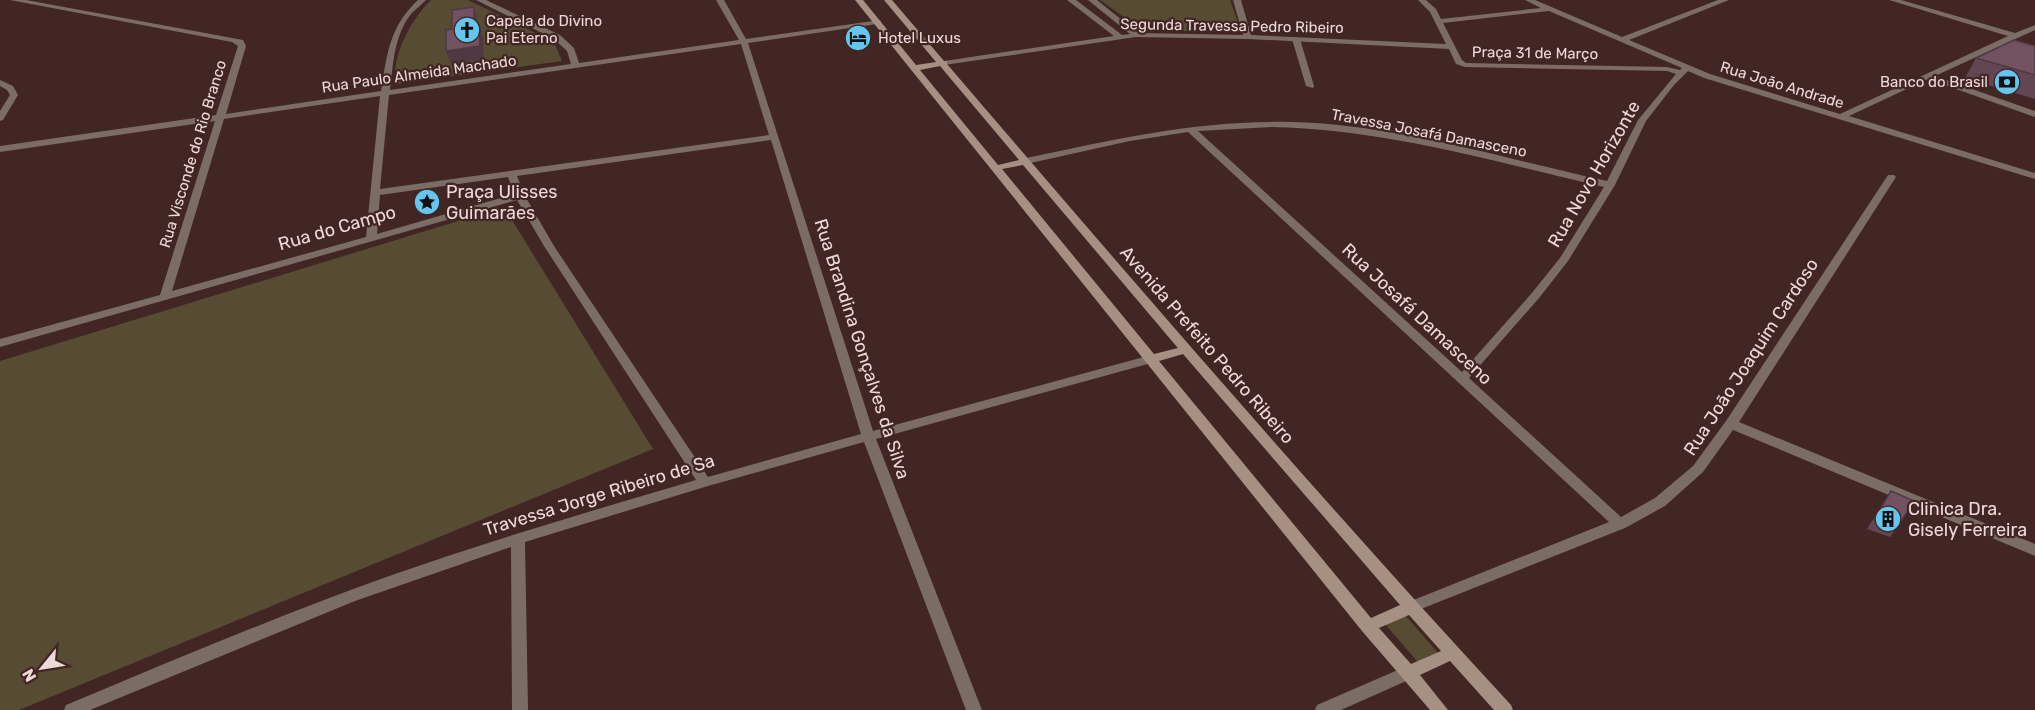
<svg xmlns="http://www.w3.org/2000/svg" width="2035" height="710" viewBox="0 0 2035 710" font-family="Rubik,sans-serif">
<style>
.green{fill:#574b34}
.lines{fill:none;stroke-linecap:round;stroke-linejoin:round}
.lane{fill:#7b6d65;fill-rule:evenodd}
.street{fill:#7b6d65;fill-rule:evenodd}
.secondary{fill:#a69083;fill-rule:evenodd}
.wall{fill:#624753}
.shaded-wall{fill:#503943}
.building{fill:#725260;stroke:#503943;stroke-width:1.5}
.labels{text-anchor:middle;stroke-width:4.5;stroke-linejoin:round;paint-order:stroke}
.far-poi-label{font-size:15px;fill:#eddad8;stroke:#412624;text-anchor:start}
.far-street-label{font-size:15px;fill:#eddad8;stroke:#412624}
.street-label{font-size:18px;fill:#eddad8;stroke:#412624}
.poi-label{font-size:18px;fill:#eddad8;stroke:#412624;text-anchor:start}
</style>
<rect width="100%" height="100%" fill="#412624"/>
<!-- green -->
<g class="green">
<path d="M 431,0 L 468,0 L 554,42 L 562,61 L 396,84 C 390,57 412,18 431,0 Z"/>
<path d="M 1100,0 L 1230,0 L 1240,28 L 1229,32 L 1142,30 Z"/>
<path d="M 504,207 L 653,449 L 19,710 L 0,710 L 0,361 Z"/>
<path d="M 1405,615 L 1439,654 L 1420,663 L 1416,660 L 1386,625 Z"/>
</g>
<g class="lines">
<!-- lane -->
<path class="lane" d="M 1293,37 L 1300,39 L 1314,86 L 1313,88 L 1306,86 L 1292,39 Z"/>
<!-- street -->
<g class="street">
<path d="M 10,0 L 26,0 L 243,40 L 246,46 L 226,114 L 381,91 C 387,55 389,27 418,0 L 426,0 C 421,5 416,9 412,13 C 394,34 393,65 390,90 L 571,64 L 567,51 L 554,39 L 476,0 L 486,0 L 560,35 L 574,48 L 579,63 L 739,40 L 716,0 L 724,0 L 746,39 L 880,20 L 881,22 L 877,24 L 748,43 L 873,431 L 1151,355 L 1157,359 L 1155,362 L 876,439 L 982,710 L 966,710 L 864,442 L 708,486 L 525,542 L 528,710 L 512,710 L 511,547 L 355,601 L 90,710 L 64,710 L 66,705 C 174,660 282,614 392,575 C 492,540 594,510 696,480 L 544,246 L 517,200 L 0,347 L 0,339 L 160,295 L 215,121 L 0,152 L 0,146 L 216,115 L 238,46 L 232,42 ZM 741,44 L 769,135 L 380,189 L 389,95 ZM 380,96 L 366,237 L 172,291 L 224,119 ZM 771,140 L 861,434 L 708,477 L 554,246 L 525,196 L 517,176 ZM 508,177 L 514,194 L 377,234 L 380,195 Z"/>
<path d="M 1067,0 L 1076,0 L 1122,35 L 1130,34 L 1088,0 L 1097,0 L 1138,33 L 1243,35 L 1233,0 L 1241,0 L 1251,35 L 1446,44 L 1430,12 L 1418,0 L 1426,0 L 1436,9 L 1441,19 L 1541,8 L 1525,0 L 1535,0 L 1622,37 L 1718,0 L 1729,0 L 1629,40 L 1710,74 L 1840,114 L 2008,36 L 1889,0 L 1901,0 L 2015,33 L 2035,25 L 2035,30 L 1935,76 L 2035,111 L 2035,117 L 1928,79 L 1849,116 L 2035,173 L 2035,179 L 1704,78 L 1688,71 L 1674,85 L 1646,121 L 1615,185 L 1568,261 L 1539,298 L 1469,378 L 1621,517 L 1655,498 L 1693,466 L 1726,421 L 1888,175 L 1894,175 L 1896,177 L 1739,422 L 2035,544 L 2035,556 L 1733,430 L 1703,472 L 1665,506 L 1625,528 L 1416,611 L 1411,613 L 1406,611 L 1403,607 L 1406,603 L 1609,522 L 1188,132 L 1130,141 L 1026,164 L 1021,161 L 1026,158 C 1117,139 1196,120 1291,122 C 1393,124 1506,159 1607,181 L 1638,120 L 1676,74 L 1667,71 L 1465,67 L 1456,64 L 1449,49 L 1248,39 L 1136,37 L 944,65 L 940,63 L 944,61 L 1114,36 ZM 1549,11 L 1682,68 L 1680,70 L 1667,67 L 1466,63 L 1462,60 L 1443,23 ZM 1272,127 C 1385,129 1495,162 1604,187 L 1560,258 L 1531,294 L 1462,372 L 1198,131 Z"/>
<path d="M 0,80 L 13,86 L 18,95 L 3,120 L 0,121 L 0,111 L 10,95 L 7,90 L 0,86 Z"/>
<path d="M 1407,666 L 1413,668 L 1415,673 L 1413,678 L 1341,710 L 1315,710 L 1317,705 Z"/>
</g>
<!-- secondary -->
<path class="secondary" d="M 855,0 L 863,0 L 916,65 L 936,62 L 884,0 L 892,0 L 944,61 L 947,61 L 947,64 C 1132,280 1318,496 1511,705 L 1513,710 L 1494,710 L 1450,661 L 1420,675 L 1448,710 L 1430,710 L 1362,631 ZM 940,66 L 1019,160 L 998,165 L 920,70 ZM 1023,165 L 1177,347 L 1178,348 L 1154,354 L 1002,169 ZM 1183,354 L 1400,605 L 1371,618 L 1159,361 ZM 1409,615 L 1441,651 L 1411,664 L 1379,628 Z"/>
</g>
<!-- wall -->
<g class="wall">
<path d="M 2035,46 L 2035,99 L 1965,78 L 1976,58 Z"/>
<path d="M 1891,491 L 1896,529 L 1890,537 L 1867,529 Z"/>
</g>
<!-- shaded-wall -->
<g class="shaded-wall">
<path d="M 474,7 L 477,20 L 478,38 L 474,26 Z"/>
<path d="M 479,25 L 483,38 L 484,59 L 451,64 L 446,51 Z"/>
</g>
<!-- building -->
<g class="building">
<path d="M 474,7 L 474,26 L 479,25 L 480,46 L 446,51 L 446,30 L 452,29 L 452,10 Z"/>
<path d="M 2014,40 L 2035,46 L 2035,75 L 1976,58 Z"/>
<path d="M 1891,491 L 1914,501 L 1896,529 L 1874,520 Z"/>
</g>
<!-- icons -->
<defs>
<g id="church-disc" transform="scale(1.35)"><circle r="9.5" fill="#64c5ee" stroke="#412624"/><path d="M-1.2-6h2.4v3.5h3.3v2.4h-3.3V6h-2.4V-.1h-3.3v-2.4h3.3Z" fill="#111"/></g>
<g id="hotel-disc" transform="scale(1.35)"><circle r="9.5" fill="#64c5ee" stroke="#412624"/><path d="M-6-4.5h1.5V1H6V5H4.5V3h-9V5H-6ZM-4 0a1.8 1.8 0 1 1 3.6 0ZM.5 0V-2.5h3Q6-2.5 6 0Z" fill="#111"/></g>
<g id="bank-disc" transform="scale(1.35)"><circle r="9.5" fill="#64c5ee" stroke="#412624"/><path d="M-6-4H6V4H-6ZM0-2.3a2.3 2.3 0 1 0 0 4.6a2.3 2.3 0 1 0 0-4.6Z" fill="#111"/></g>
<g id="sight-disc" transform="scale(1.35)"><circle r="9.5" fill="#64c5ee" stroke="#412624"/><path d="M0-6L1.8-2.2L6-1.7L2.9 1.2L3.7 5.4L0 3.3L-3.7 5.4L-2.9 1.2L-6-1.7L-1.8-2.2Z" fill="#111"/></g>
<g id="building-disc" transform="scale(1.35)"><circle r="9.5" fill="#64c5ee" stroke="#412624"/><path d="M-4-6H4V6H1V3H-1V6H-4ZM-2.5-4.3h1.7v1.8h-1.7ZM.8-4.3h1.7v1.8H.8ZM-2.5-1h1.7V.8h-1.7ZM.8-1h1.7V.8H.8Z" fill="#111"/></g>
</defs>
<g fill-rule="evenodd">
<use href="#church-disc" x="467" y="30"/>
<use href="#hotel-disc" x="858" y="38"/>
<use href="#bank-disc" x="2007" y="82"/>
<use href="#sight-disc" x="427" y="202"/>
<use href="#building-disc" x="1888" y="519"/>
</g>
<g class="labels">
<!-- far-poi labels -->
<g class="far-poi-label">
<text x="486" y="26">Capela do Divino<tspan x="486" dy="17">Pai Eterno</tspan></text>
<text x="878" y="43">Hotel Luxus</text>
<text x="1988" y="87" text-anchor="end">Banco do Brasil</text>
</g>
<!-- far-street labels -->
<g class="far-street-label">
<text transform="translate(1232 26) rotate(1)" y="5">Segunda Travessa Pedro Ribeiro</text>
<text transform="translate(1535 53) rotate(1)" y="5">Praça 31 de Março</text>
<text transform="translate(419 74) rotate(-8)" y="5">Rua Paulo Almeida Machado</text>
<text transform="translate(1782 85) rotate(17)" y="5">Rua João Andrade</text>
<text transform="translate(1429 133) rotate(11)" y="5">Travessa Josafá Damasceno</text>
<text transform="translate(193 154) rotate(-73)" y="5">Rua Visconde do Rio Branco</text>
</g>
<!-- street labels -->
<g class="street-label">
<text transform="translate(1594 174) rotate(-60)" y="6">Rua Novo Horizonte</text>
<text transform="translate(337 228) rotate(-16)" y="6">Rua do Campo</text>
<text transform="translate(1417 314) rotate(43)" y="6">Rua Josafá Damasceno</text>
<text transform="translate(1207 345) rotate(49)" y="6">Avenida Prefeito Pedro Ribeiro</text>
<text transform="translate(862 349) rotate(72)" y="6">Rua Brandina Gonçalves da Silva</text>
<text transform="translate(1751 357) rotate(-57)" y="6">Rua João Joaquim Cardoso</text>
<text transform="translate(599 495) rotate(-17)" y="6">Travessa Jorge Ribeiro de Sa</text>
</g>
<!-- poi labels -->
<g class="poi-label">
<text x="446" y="198">Praça Ulisses<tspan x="446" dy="21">Guimarães</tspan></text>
<text x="1908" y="515">Clinica Dra.<tspan x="1908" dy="21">Gisely Ferreira</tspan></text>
</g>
</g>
<!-- north arrow -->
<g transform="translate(42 668) rotate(240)" stroke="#412624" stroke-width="4.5" paint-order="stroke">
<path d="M0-4.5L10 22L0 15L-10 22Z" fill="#eddad8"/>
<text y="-9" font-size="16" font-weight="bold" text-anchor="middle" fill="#eddad8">N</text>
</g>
</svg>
